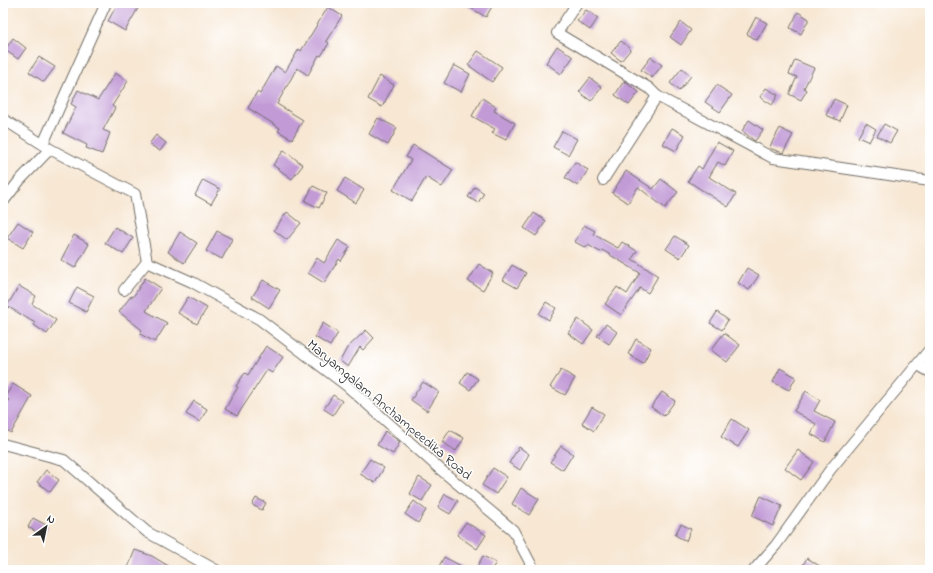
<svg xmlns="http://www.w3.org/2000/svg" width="933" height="573" viewBox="0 0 933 573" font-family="'Indie Flower',sans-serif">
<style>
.building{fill:#c19ad6}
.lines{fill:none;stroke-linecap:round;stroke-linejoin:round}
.street-casing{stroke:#726d66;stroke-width:12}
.street{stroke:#fff;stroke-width:10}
.labels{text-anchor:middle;stroke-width:3;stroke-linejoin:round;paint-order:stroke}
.street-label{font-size:14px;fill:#2b2b2b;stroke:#fff}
</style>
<rect width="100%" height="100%" fill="#fff"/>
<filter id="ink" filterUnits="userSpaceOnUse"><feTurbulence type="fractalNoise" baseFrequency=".025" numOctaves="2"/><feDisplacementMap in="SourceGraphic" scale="8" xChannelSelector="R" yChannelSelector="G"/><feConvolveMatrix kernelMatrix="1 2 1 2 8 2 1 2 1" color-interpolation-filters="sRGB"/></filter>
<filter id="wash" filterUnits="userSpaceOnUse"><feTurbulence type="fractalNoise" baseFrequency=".012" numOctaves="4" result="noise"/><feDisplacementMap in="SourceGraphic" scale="16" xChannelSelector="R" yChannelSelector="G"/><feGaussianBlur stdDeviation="0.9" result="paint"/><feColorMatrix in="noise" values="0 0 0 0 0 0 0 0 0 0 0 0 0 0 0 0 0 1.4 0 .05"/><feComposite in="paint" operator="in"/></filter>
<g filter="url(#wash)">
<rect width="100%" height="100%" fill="#f7e7d3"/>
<g id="blocks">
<!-- building -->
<g class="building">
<path d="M 118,3 L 141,3 L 125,31 L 108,21 Z"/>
<path d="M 462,3 L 494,3 L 486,17 Z"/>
<path d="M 328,7 L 342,16 L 326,41 L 329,43 L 321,56 L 319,55 L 308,75 L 297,68 L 277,104 L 303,120 L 292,139 L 278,131 L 280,128 L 248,108 L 257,92 L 260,94 L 276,66 L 285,72 L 299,49 L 301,51 Z"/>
<path d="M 586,10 L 598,18 L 590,30 L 577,21 Z"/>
<path d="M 798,12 L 809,19 L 801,34 L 790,28 Z"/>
<path d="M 756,17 L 767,23 L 757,40 L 747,34 Z"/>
<path d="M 681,22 L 691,30 L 681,45 L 670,37 Z"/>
<path d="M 13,38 L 26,48 L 18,59 L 5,50 Z"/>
<path d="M 621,41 L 631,49 L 621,61 L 611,53 Z"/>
<path d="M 557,46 L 573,57 L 561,74 L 546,63 Z"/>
<path d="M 478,51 L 502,67 L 492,82 L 468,65 Z"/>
<path d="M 39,57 L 55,67 L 44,82 L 29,72 Z"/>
<path d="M 651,57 L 662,65 L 652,78 L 641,70 Z"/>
<path d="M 795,60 L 814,68 L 804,88 L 807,90 L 801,100 L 789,94 L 797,77 L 789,74 Z"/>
<path d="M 454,65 L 470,74 L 461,92 L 444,83 Z"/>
<path d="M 682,68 L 691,76 L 679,91 L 670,83 Z"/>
<path d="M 115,73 L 128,81 L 112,106 L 115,108 L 103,130 L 110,133 L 102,154 L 86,148 L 87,145 L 63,133 L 76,107 L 71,104 L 78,90 L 98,100 Z"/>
<path d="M 380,76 L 394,85 L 382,107 L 368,99 Z"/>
<path d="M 590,78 L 602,87 L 591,101 L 579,92 Z"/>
<path d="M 624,81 L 639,92 L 629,105 L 615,95 Z"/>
<path d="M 717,85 L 732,95 L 720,112 L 705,102 Z"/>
<path d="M 766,88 L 778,95 L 772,105 L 760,97 Z"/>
<path d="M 482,98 L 496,107 L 494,111 L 515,123 L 506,140 L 492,133 L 495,129 L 472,116 Z"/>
<path d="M 834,99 L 847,105 L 840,121 L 826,115 Z"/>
<path d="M 378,118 L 397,128 L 388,145 L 369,134 Z"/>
<path d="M 749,120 L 763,130 L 755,141 L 742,131 Z"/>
<path d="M 866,123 L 876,129 L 869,142 L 858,137 Z"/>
<path d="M 884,124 L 897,131 L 890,143 L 877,136 Z"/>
<path d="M 672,128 L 685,135 L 676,151 L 663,144 Z"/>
<path d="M 780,128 L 793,135 L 783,153 L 769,148 Z"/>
<path d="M 562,131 L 577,139 L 568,155 L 553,147 Z"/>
<path d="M 156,135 L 166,143 L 160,151 L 149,144 Z"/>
<path d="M 717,142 L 733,151 L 725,166 L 718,162 L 709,177 L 736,194 L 728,207 L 688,181 L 698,166 L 702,169 Z"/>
<path d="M 413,145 L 453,170 L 442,187 L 426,177 L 412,201 L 393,190 L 411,160 L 406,157 Z"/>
<path d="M 284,150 L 303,165 L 292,179 L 273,165 Z"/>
<path d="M 575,162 L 588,170 L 578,186 L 565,178 Z"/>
<path d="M 626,171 L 653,189 L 661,179 L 678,192 L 665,208 L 638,187 L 628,203 L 612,193 Z"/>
<path d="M 345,178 L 364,190 L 356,203 L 337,191 Z"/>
<path d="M 203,180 L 220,189 L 211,204 L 195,195 Z"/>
<path d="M 313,186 L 327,193 L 319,208 L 305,201 Z"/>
<path d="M 475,187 L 484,193 L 478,203 L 468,197 Z"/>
<path d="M 287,212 L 301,223 L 287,240 L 274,230 Z"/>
<path d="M 534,213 L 546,221 L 536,236 L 524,228 Z"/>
<path d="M 18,222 L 33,232 L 23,248 L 7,238 Z"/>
<path d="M 584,225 L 595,231 L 593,234 L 618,248 L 622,242 L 637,251 L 632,259 L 658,276 L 648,293 L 640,288 L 621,315 L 605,304 L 617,287 L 627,294 L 640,273 L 602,250 L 600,252 L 588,245 L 586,248 L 575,242 Z"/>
<path d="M 115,227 L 133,238 L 123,254 L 105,243 Z"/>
<path d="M 217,231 L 232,239 L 222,259 L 206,251 Z"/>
<path d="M 180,232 L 197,243 L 184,263 L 168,252 Z"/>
<path d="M 74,235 L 89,244 L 75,268 L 61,260 Z"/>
<path d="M 675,236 L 689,245 L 680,258 L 666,249 Z"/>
<path d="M 338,240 L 350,247 L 341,261 L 339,259 L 324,283 L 308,273 L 317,258 L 324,263 Z"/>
<path d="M 479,264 L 493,273 L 483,290 L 468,281 Z"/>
<path d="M 512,265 L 526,273 L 517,288 L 503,280 Z"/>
<path d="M 747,268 L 759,275 L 749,290 L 738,283 Z"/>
<path d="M 145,278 L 161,288 L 146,311 L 167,323 L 155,342 L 140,334 L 142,330 L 119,312 L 131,296 L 133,297 Z"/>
<path d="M 263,280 L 280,290 L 269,308 L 252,297 Z"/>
<path d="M 19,286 L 36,296 L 32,304 L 56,320 L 47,334 L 34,325 L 35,323 L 7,306 Z"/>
<path d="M 77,287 L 94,296 L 86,312 L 69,303 Z"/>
<path d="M 188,297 L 207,308 L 197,324 L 178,313 Z"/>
<path d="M 546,302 L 556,308 L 549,320 L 539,314 Z"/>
<path d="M 717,312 L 728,320 L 722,330 L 710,323 Z"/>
<path d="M 578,319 L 593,330 L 583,344 L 568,333 Z"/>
<path d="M 323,323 L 338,333 L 330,346 L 315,337 Z"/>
<path d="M 606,324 L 617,332 L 609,344 L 597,336 Z"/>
<path d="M 366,330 L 374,338 L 363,350 L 360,347 L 348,367 L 340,361 L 347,348 Z"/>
<path d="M 724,333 L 740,345 L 727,362 L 711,350 Z"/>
<path d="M 636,339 L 651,348 L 643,363 L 628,354 Z"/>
<path d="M 266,346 L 283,357 L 272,373 L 267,370 L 237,416 L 225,409 L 238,387 L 236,386 L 245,373 L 248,375 Z"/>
<path d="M 780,368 L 796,377 L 789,390 L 773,382 Z"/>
<path d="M 561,370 L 575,378 L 565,395 L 550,387 Z"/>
<path d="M 467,372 L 478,379 L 470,390 L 460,383 Z"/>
<path d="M 423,382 L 439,392 L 427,411 L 411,400 Z"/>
<path d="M 13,384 L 32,396 L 11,433 L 3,428 L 3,409 L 9,400 L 5,397 Z"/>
<path d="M 806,391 L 820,400 L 814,411 L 835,422 L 825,442 L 811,434 L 816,424 L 794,411 Z"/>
<path d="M 662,392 L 675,401 L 664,416 L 651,407 Z"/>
<path d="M 333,395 L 342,401 L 333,415 L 324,409 Z"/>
<path d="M 194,401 L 207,409 L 200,422 L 186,414 Z"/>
<path d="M 592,407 L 604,414 L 594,431 L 582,423 Z"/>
<path d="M 732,419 L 749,430 L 738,447 L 721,437 Z"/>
<path d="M 450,430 L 464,438 L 456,451 L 442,442 Z"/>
<path d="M 385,431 L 400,442 L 393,454 L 377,445 Z"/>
<path d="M 561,446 L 573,454 L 563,470 L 550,462 Z"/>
<path d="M 519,447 L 529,454 L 520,470 L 509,463 Z"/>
<path d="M 798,450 L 814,462 L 801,480 L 785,468 Z"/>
<path d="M 370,459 L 384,468 L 375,483 L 360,474 Z"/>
<path d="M 493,468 L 507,477 L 496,494 L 482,485 Z"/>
<path d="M 46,470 L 59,480 L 50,492 L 37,482 Z"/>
<path d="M 419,477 L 432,485 L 422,501 L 410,494 Z"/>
<path d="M 521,488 L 539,499 L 529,515 L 512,504 Z"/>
<path d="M 445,494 L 458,501 L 450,514 L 438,507 Z"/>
<path d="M 761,496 L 782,506 L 773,526 L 752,516 Z"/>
<path d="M 256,498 L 266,503 L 262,510 L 252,505 Z"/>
<path d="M 414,501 L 426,510 L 418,523 L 405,514 Z"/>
<path d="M 33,518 L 48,526 L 43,536 L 28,527 Z"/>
<path d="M 466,522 L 486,535 L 477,549 L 457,535 Z"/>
<path d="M 681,524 L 691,529 L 686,541 L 675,535 Z"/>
<path d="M 135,550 L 152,556 L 175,570 L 127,570 Z"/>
<path d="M 483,556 L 496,563 L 491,570 L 475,570 Z"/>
<path d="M 444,557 L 469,570 L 437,570 Z"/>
<path d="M 807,558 L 826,570 L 800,570 Z"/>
</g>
</g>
</g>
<g filter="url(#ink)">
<use href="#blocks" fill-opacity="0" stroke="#726d66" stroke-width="1"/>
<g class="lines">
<!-- street casing -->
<g class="street-casing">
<g id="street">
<path d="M 577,3 L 557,33 L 649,88 L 657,96 L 773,158 L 930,181"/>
<path d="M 3,119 L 50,149 L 135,194 L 147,262 L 192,282 L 259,319 L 347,386 L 441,470 L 513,530 L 534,570"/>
<path d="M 43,144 L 106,3"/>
<path d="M 603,180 L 657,96"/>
<path d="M 3,202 L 20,180 L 50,149"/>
<path d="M 124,290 L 147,262"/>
<path d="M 918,365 L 930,372"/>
<path d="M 3,444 L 64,460 L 147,532 L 216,570"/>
<path d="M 754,570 L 776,545 L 830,470 L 930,349"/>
</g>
</g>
<!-- street -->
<use href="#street" class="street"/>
</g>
</g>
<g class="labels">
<!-- street labels -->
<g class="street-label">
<text transform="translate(390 409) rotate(40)" y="5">Maryamgalam Anchampeedika Road</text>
</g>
</g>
<!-- margin -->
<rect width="933" height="573" fill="none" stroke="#fff" stroke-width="16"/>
<!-- north arrow -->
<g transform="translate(46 527) rotate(33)" stroke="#ffffff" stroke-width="3" paint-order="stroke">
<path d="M0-3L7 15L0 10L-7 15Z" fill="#2b2b2b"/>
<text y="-6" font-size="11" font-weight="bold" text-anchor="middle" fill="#2b2b2b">N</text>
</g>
</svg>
